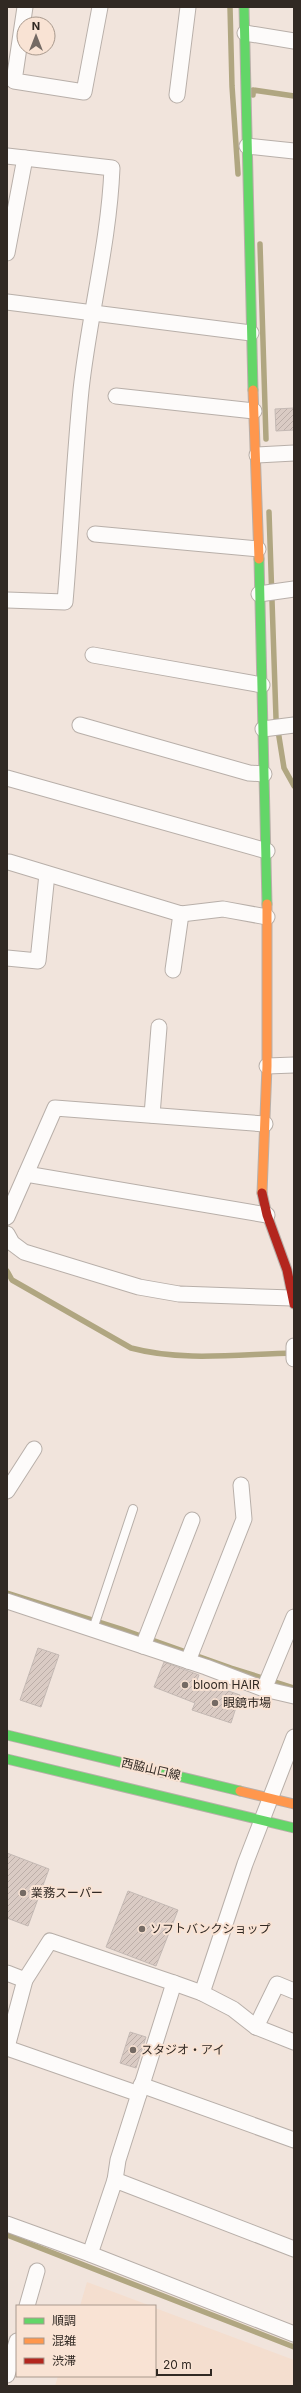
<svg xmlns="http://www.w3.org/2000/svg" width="301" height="2393" viewBox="0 0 301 2393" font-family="Inter,'Noto Sans JP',sans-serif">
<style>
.built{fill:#f4decf}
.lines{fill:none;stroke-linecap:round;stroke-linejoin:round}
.stream{stroke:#b0a681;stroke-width:5.5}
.building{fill:url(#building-hatch);stroke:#c4b9b4}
.lane-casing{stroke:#b8afa9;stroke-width:10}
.street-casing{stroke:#b8afa9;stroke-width:17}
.fast-casing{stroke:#b8afa9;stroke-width:11}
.slow-casing{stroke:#b8afa9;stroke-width:11}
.jam-casing{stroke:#b8afa9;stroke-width:11}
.lane{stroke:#fdfbfa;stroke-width:8}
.street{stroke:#fdfbfa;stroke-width:15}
.fast{stroke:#63d668;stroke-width:9}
.slow{stroke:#ff974d;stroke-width:9}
.jam{stroke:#b3261e;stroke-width:9}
.poi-dot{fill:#746a64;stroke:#f9e3d4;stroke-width:1.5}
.labels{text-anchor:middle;stroke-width:4;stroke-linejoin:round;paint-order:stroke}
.poi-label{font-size:12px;fill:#312923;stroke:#f9e3d4;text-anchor:start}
.street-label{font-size:12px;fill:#312923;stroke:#f9e3d4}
</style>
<defs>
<pattern id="building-hatch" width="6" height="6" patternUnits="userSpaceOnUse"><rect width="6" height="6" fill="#dacbc4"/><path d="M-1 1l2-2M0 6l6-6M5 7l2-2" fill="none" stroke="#bcaea8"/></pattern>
</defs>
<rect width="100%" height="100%" fill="#f1e4dc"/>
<!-- built -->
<g class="built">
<path d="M 87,2282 L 151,2306 L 80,2306 Z"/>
<path d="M 155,2308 L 294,2360 L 294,2386 L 55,2386 L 58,2376 L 155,2376 Z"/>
</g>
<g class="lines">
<!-- stream -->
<g class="stream">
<path d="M 230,7 L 232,86 L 238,174"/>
<path d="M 253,95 L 253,90 L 294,96"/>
<path d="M 260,244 L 266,439"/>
<path d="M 269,512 L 276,718 L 284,768 L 294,786"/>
<path d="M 7,1271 L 12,1280 L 131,1348 C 183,1362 240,1354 294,1353"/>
<path d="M 7,1593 L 121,1629 L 231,1668 L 294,1688"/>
<path d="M 7,2235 L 294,2347"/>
</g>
</g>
<!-- building -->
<g class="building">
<path d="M 294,408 L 294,430 L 276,431 L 275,409 Z"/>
<path d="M 38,1648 L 59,1655 L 41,1707 L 20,1700 Z"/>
<path d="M 164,1662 L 199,1675 L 197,1680 L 240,1695 L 231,1723 L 192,1710 L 195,1703 L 154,1687 Z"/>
<path d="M 7,1853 L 49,1869 L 28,1926 L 7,1918 Z"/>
<path d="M 128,1891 L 178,1910 L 156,1966 L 106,1947 Z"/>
<path d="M 130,2032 L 146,2037 L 136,2068 L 120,2063 Z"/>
</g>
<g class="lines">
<!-- lane casing -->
<g class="lane-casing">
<path id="lane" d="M 93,1629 L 133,1509"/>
</g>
<!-- street casing -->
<g class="street-casing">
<g id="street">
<path d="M 25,7 L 14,81 L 84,92 L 100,7"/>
<path d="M 245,33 L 294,41"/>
<path d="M 177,95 L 188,7"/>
<path d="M 247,146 L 294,151"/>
<path d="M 7,156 L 112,168 C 109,243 89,316 81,390 C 74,461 71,532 65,602 L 7,600"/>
<path d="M 7,253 L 25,158"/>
<path d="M 7,302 L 251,333"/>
<path d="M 116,396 L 254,411"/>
<path d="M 257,455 L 294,453"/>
<path d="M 95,534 L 258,549"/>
<path d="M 259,594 L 294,589"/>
<path d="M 93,655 L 262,685"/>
<path d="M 80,725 L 249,773 L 264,774"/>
<path d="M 263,729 L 294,725"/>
<path d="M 7,778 L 267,851"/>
<path d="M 9,862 L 181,914 L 223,909 L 267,917"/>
<path d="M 7,958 L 38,961 L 47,874"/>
<path d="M 173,970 L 181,914"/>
<path d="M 267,1066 L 294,1065"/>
<path d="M 152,1115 L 159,1027"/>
<path d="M 26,1174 L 267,1215"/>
<path d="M 7,1217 L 55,1108 L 265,1124"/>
<path d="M 7,1234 L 12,1243 L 24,1252 L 139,1287 L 179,1294 L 292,1298"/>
<path d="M 294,1346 L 294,1359"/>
<path d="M 7,1491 L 34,1449"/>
<path d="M 7,1601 L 206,1667 L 264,1689 L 294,1696"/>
<path d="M 143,1646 L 192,1520"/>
<path d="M 188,1661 L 244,1519 L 241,1485"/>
<path d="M 264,1689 L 294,1617"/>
<path d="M 7,1973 L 25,1980"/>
<path d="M 202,1993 L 233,2009 L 256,2027 L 294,2042"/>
<path d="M 256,2027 L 277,1984 L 294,1991"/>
<path d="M 7,2047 L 25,1980 L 50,1941 L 174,1983"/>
<path d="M 7,2048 L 139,2094 L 174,1983 L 202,1993 L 245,1864 L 294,1737"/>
<path d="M 141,2085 L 294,2140"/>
<path d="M 115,2180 L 118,2160 L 139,2094"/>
<path d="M 7,2224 L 90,2254 L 294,2334"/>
<path d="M 90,2254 L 115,2180 L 294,2249"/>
<path d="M 27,2306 L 37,2271"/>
<path d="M 7,2375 L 17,2341"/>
</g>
</g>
<!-- fast casing -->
<g class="fast-casing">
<g id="fast">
<path d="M 244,7 L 253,390"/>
<path d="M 259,559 L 267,904"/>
<path d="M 7,1735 L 240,1791"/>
<path d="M 7,1759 L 294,1828"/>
</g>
</g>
<!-- slow casing -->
<g class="slow-casing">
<g id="slow">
<path d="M 253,390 L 259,559"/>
<path d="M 262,1193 L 267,1066 L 267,904"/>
<path d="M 240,1791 L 294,1804"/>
</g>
</g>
<!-- jam casing -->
<g class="jam-casing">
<path id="jam" d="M 262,1193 L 267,1215 L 287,1270 L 294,1304"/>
</g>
<!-- lane -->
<use href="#lane" class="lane"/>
<!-- street -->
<use href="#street" class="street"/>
<!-- fast -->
<use href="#fast" class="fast"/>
<!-- slow -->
<use href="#slow" class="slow"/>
<!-- jam -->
<use href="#jam" class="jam"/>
</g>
<!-- markers -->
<g class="poi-dot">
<circle cx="185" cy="1685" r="4"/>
<circle cx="215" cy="1703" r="4"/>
<circle cx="23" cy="1893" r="4"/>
<circle cx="142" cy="1929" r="4"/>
<circle cx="133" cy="2050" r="4"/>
</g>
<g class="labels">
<!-- poi labels -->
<g class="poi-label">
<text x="193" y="1689">bloom HAIR</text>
<text x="223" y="1707">眼鏡市場</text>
<text x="31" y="1897">業務スーパー</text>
<text x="150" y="1933">ソフトバンクショップ</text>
<text x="141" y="2054">スタジオ・アイ</text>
</g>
<!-- street labels -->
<g class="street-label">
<text transform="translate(151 1769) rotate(13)" y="4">西脇山口線</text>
</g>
</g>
<!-- border -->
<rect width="301" height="2393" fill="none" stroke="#312923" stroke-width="16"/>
<!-- legend -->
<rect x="16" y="2305" width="140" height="72" fill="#f9e3d4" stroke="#a9998d"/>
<rect x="24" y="2318" width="20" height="6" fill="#63d668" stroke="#a9998d"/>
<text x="52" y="2325" font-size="12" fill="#312923">順調</text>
<rect x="24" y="2338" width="20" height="6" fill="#ff974d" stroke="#a9998d"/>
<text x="52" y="2345" font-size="12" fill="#312923">混雑</text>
<rect x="24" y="2358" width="20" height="6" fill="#b3261e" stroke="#a9998d"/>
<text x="52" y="2365" font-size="12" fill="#312923">渋滞</text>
<!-- north arrow -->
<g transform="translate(36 36)"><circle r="19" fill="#f9e3d4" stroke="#a9998d"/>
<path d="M0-3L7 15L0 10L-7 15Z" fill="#746a64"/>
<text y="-6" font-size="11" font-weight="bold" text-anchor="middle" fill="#312923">N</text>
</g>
<!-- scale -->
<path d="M157 2369v6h54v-6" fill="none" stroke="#312923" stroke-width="2"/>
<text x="163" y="2369" font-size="12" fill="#312923" stroke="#f9e3d4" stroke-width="3" paint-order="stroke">20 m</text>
</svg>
